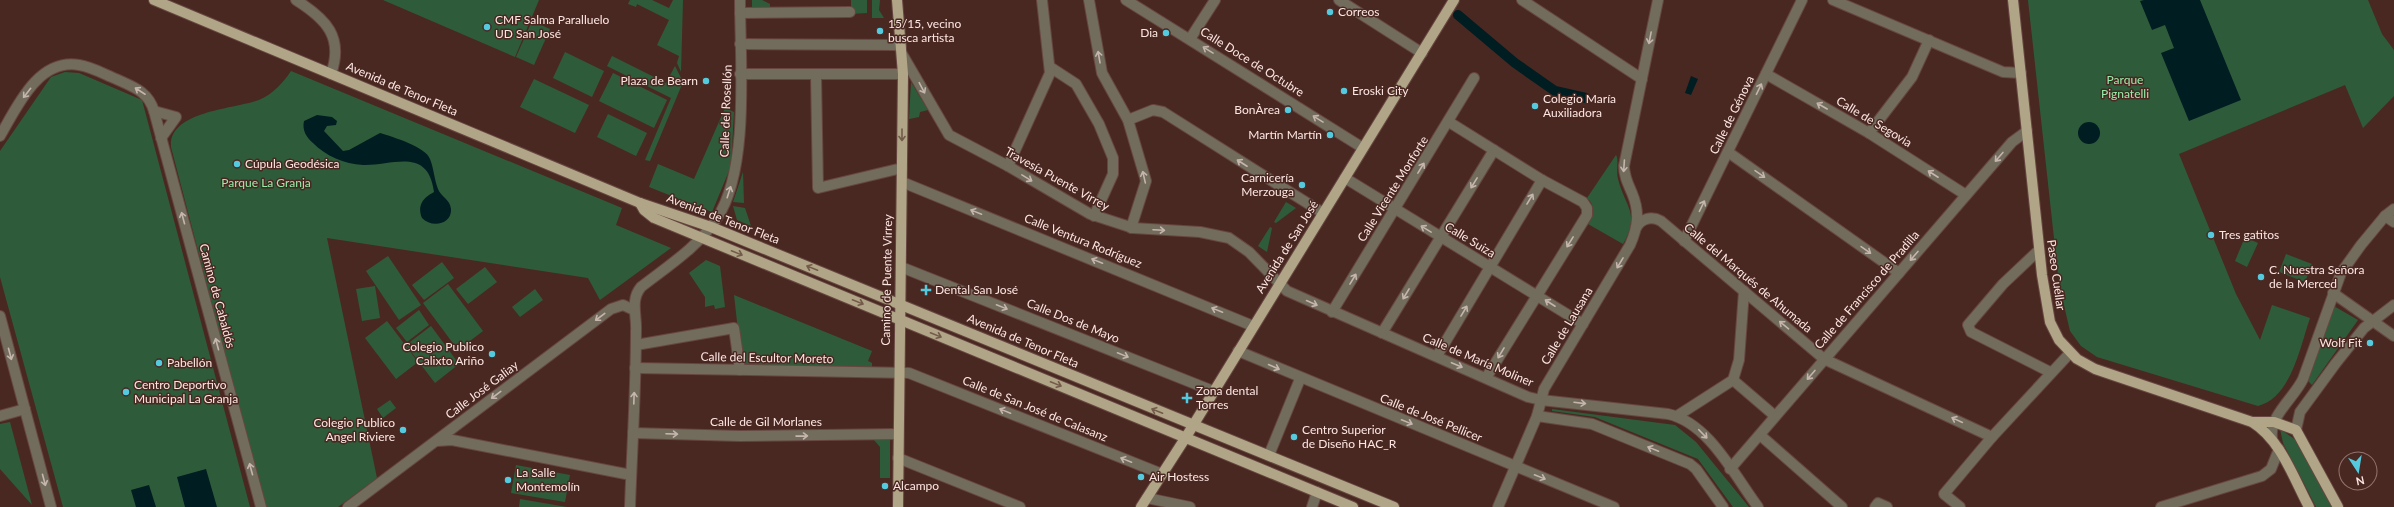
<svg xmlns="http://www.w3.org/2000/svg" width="2394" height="507" viewBox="0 0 2394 507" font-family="Lato,sans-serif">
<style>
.green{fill:#2e5c3a}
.water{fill:#001d22}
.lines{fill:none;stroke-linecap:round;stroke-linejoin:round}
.canal{stroke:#001d22;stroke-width:10}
.minor-casing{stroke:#674641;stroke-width:12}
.major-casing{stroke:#674641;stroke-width:12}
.minor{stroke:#726c5d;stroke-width:10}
.major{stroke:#b0a586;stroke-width:10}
.oneway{stroke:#c5b5ad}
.oneway2{stroke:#735a4a}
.poi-dot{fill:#54cade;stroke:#4a2822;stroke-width:1.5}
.labels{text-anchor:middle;stroke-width:3;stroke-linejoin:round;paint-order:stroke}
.poi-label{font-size:12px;fill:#fde6e2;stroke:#4a2822;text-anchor:start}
.street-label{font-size:12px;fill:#fde6e2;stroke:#4a2822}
.park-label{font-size:12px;fill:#96ecaa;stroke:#4a2822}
</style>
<rect width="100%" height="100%" fill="#4a2822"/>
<!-- green -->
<g class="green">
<path d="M 383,0 L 539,0 L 515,57 Z"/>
<path d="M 630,0 L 652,0 L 669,8 L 673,0 L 683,0 L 681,72 L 677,63 L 679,56 L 657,45 L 669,20 L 637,4 L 636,7 L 628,4 Z"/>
<path d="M 752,0 L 762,0 L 770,4 L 770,9 L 752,9 Z"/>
<path d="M 851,0 L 867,0 L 867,13 L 851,14 Z"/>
<path d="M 872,0 L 880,0 L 879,10 L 884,18 L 872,18 Z"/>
<path d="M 2028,0 L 2368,0 L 2382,34 L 2394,50 L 2394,96 L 2363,128 L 2345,85 L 2179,154 L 2236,294 L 2260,340 L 2272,305 L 2310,318 C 2300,347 2291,398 2258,406 L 2097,357 L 2081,346 L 2070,331 L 2059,284 Z"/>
<path d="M 532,21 L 550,29 L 534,65 L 516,57 Z"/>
<path d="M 565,52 L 604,71 L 592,97 L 553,78 Z"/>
<path d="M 612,56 L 666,83 L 675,66 L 683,82 L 650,161 L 645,160 L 671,98 L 607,66 Z"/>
<path d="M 291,71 L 622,208 L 616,225 L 671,248 L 600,300 L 588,278 L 327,238 L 377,478 L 338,507 L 265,507 L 171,147 C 168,111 235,109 259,100 C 273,94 283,83 291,71 Z"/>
<path d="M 65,72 L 79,73 L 142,100 L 250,507 L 63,507 L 0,277 L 0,151 L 51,77 Z"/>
<path d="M 613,73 L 667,100 L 654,128 L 599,101 Z"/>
<path d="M 534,79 L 589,105 L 575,133 L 520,107 Z"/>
<path d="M 911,82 L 928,110 L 920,112 L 919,117 L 909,119 Z"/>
<path d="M 725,108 L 734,112 L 731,166 L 712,212 L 649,187 L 658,164 L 694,179 Z"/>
<path d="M 608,114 L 647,133 L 636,156 L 597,137 Z"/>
<path d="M 1616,155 C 1619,159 1616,172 1618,179 C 1625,207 1641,214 1623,244 L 1588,224 C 1594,215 1596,206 1587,198 Z"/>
<path d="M 743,172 L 744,203 L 733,202 Z"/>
<path d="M 1286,202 L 1296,208 L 1276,223 L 1274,222 Z"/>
<path d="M 733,206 L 745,208 L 751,226 L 737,220 Z"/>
<path d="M 1270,227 L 1272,228 L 1267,252 L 1258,246 Z"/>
<path d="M 2245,237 L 2258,243 L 2247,267 L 2235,261 Z"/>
<path d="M 2286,254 L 2312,264 L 2305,282 L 2279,272 Z"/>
<path d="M 388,256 L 421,305 L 399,320 L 366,271 Z"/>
<path d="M 706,260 L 720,266 L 725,307 L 715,309 L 714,305 L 705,307 L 705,297 L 689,273 Z"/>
<path d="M 442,262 L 454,278 L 424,300 L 412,285 Z"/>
<path d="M 485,267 L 497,282 L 468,304 L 456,289 Z"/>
<path d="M 448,284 L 483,331 L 458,350 L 423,303 Z"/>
<path d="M 375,286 L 380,318 L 362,321 L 356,289 Z"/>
<path d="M 535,289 L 543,300 L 520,317 L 512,307 Z"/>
<path d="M 734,295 L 872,351 L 868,361 L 872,363 L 872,368 L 742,366 Z"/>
<path d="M 2332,305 L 2358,320 L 2312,385 L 2305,378 Z"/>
<path d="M 419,310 L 429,325 L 407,342 L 396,328 Z"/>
<path d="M 387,321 L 418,362 L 396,379 L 365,338 Z"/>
<path d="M 431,326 L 459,364 L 435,383 L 406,345 Z"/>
<path d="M 390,400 L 396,408 L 383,418 L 377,409 Z"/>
<path d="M 1552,409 L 1675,425 L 1696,442 L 1749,507 L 1733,507 L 1698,459 L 1595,417 L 1552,411 Z"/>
<path d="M 10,422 L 32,505 L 0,469 L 0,424 Z"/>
<path d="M 2280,429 L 2296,440 L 2332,507 L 2316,507 L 2283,443 Z"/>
<path d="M 874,440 L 890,440 L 890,478 L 880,478 L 880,447 Z"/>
<path d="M 516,465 L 570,475 L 565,502 L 511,493 Z"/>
<path d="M 520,499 L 567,507 L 519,507 Z"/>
</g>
<!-- water -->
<g class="water">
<path d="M 2144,0 L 2200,0 L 2241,100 L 2189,121 L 2161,53 L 2174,48 L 2165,25 L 2152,30 L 2140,1 Z"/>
<path d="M 1691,76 L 1698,79 L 1691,95 L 1685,93 Z"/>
<path d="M 317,115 L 332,117 L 337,121 L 336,125 L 327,126 L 324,131 L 343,151 L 349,150 L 380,133 C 393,137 426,147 430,159 C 434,169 434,179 438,189 C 441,197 450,199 451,209 C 452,225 431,228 422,218 C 417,205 423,198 434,192 C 428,146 392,166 363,165 C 344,164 326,156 313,143 C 306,137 302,130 304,121 Z"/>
<circle cx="2089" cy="133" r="11"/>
<path d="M 206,469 L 217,507 L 185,507 L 177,477 Z"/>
<path d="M 149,485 L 156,507 L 136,507 L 131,490 Z"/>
</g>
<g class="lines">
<!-- canal -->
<path class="canal" d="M 1458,15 L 1515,63 L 1555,91 L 1586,98"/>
<!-- minor casing -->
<g class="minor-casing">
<g id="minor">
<path d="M 296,0 C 326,19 344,37 331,74"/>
<path d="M 1089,0 L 1102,73 L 1128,120 L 1146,181 L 1131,228"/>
<path d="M 1126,0 L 1363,148"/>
<path d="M 1339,0 L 1422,53"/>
<path d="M 1522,0 L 1642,79"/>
<path d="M 1833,0 L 2003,72 L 2021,73"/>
<path d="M 740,13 L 850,12"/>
<path d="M 1190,39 L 1215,0"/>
<path d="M 740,44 L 895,45 L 901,47"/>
<path d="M 902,54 L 949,135 L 1008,166 L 1090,214 L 1133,228 L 1200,232 L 1229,238 L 1249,252 L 1287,291 L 1528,397 L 1541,400 L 1668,414 C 1709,423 1734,475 1758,507"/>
<path d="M 1050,67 L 1076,84 L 1099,124 L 1113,158 L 1113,174 L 1094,216"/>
<path d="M 740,74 L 903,74"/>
<path d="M 1766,74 L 1869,133 L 1966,195"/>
<path d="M 816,75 L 818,188 L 902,168"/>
<path d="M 154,111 L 176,117 L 161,138"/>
<path d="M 1128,120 L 1153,110 L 1163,112 L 1323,213"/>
<path d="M 1449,122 L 1542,180 L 1583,202 L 1587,208 L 1587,215 L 1486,378"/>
<path d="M 1869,133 L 1912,77 L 1929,40"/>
<path d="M 0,136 C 17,107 38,58 79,65 C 92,67 104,74 116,79 C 133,87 148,91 154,111 L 261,507"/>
<path d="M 1728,152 L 1899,273"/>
<path d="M 1008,166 L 1050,73 L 1042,0"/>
<path d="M 1345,178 L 1583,324"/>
<path d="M 902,182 L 1253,326"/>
<path d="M 2385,216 L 2394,222"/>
<path d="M 1636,228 C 1641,218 1652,216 1661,221 L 1824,359 L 1992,437"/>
<path d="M 1684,241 L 1802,0"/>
<path d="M 2039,250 L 2003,284 L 1968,325 L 1971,332 L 2050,372"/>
<path d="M 901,267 L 1213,391"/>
<path d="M 2333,293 L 2394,336"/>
<path d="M 1332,312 L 1474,78"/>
<path d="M 0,316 L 51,507"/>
<path d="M 1382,333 L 1494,150"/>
<path d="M 636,345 L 734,328 L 740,370"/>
<path d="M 1238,351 L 1614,507"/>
<path d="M 1437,356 L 1542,180"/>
<path d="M 635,368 L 909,373 L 1162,474"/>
<path d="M 1733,380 L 1775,416"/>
<path d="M 0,416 L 25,409"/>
<path d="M 1537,416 L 1592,424 L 1690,464 L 1696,469 L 1723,507"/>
<path d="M 1677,416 L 1733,380 L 1739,360 L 1744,291"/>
<path d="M 2296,430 L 2300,412 L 2336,363 L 2364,328 L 2394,305"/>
<path d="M 633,433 L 740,436 L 898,434"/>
<path d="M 1760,435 L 1842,507"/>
<path d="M 2272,438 C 2269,416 2294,398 2303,379 L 2341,273 L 2361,245 L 2385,216 L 2394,209"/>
<path d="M 437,441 L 452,440 L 631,475"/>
<path d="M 1269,455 L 1300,379"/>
<path d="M 898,458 L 1020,507"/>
<path d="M 1730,469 L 2012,142 L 2027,131"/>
<path d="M 1147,498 L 1190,507"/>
<path d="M 348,507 L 611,309 L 623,305 L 634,310"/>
<path d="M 630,507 C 632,448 636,390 636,331 C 637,316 630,300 641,287 C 668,266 698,247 717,218 C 750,169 740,59 740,0"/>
<path d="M 1312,507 L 1317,492"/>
<path d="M 1498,507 L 1537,416 L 1544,389 L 1630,245 C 1638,227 1640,212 1632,193 C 1628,184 1624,176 1624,166 L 1658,0"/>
<path d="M 1875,507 L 1878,503 L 1887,507"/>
<path d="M 1960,507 L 1944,494 L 1992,437 L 2070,353"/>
<path d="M 2161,507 L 2262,476 L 2271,469 L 2279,449"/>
</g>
</g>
<!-- major casing -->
<g class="major-casing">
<g id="major">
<path d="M 154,0 L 640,203 L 711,227 L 1394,507"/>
<path d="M 897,0 L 903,74 L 898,507"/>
<path d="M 2013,0 L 2042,275 L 2050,322 L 2059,340 L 2077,359 L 2095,369 L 2252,422 C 2281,440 2293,477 2309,507"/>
<path d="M 640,203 L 644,210 L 654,218 L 1353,507"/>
<path d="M 2252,422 L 2274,422 L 2296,430 L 2338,507"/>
<path d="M 1141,507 L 1186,437 L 1454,0"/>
</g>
</g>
<!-- minor -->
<use href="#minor" class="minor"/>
<!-- major -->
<use href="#major" class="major"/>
</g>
<!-- one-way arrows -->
<defs><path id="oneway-shaft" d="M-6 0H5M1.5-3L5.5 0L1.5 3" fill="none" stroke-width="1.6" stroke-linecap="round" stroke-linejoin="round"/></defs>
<g class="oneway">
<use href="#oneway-shaft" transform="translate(1650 38) rotate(101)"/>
<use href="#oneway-shaft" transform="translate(1208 50) rotate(-148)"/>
<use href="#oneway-shaft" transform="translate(1099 57) rotate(-100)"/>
<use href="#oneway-shaft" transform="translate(922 88) rotate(62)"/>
<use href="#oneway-shaft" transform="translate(1759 89) rotate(-64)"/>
<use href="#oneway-shaft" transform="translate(140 91) rotate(-147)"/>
<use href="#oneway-shaft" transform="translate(27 93) rotate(128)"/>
<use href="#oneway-shaft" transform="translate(1822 106) rotate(-150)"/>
<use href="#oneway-shaft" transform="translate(1318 119) rotate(-148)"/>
<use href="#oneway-shaft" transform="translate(1999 157) rotate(131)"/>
<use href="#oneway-shaft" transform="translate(1242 163) rotate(-147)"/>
<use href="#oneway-shaft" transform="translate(1624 166) rotate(94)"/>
<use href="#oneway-shaft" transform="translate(1421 168) rotate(-58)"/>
<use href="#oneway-shaft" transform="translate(1760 174) rotate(35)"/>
<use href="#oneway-shaft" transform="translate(1933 174) rotate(-147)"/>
<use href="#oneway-shaft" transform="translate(1144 177) rotate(-103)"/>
<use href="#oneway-shaft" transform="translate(1027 178) rotate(31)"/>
<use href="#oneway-shaft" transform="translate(1474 183) rotate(122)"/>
<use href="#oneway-shaft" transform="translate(729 192) rotate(-72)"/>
<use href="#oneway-shaft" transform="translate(1530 199) rotate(-59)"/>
<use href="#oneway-shaft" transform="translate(1702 206) rotate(-64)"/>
<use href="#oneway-shaft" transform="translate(976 212) rotate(-158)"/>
<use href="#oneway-shaft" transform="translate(183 218) rotate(-105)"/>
<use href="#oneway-shaft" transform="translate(1426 229) rotate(-149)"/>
<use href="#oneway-shaft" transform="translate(1159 230) rotate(3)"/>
<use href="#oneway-shaft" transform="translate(1570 242) rotate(122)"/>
<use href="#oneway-shaft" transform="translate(1866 250) rotate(35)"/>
<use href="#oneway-shaft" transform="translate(1914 256) rotate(131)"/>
<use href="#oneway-shaft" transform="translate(1097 261) rotate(-158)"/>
<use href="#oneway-shaft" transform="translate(1620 263) rotate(121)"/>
<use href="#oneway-shaft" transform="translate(1353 279) rotate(-59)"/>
<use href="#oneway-shaft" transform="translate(1406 294) rotate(121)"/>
<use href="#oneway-shaft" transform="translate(1312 303) rotate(24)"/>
<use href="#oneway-shaft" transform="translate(1550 303) rotate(-147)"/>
<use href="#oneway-shaft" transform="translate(1002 307) rotate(22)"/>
<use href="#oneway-shaft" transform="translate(1217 310) rotate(-158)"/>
<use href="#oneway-shaft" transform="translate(1464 311) rotate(-59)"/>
<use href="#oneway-shaft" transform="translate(600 317) rotate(143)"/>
<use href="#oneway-shaft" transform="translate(1784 325) rotate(-140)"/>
<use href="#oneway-shaft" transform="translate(217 344) rotate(-105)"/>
<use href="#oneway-shaft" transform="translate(1501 353) rotate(121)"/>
<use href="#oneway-shaft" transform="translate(10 354) rotate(75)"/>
<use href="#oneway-shaft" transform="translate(1123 355) rotate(22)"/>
<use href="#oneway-shaft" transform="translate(1457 365) rotate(23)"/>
<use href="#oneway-shaft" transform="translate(1274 367) rotate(24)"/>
<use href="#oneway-shaft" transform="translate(1811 375) rotate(131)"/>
<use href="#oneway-shaft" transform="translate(496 395) rotate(143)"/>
<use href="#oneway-shaft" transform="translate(634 398) rotate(-88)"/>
<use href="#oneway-shaft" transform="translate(1580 403) rotate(7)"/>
<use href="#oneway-shaft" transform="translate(1005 411) rotate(-158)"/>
<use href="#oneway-shaft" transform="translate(1957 420) rotate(-155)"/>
<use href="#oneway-shaft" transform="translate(1407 422) rotate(22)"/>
<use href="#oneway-shaft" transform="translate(672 434) rotate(2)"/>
<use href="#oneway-shaft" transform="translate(1703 434) rotate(46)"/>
<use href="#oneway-shaft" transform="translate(802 436) rotate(-1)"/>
<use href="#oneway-shaft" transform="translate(1653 449) rotate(-158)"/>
<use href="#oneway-shaft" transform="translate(1126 460) rotate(-158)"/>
<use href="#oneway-shaft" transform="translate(251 469) rotate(-105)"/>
<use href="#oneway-shaft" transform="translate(1540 477) rotate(22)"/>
<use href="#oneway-shaft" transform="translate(44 480) rotate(75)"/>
</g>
<g class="oneway2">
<use href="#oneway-shaft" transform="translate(902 135) rotate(90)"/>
<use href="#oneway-shaft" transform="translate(737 253) rotate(22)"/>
<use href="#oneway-shaft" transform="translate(812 268) rotate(-158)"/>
<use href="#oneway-shaft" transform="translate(858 302) rotate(22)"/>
<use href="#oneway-shaft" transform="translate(936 335) rotate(22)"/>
<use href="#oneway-shaft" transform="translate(1056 384) rotate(22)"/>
<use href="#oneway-shaft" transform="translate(1157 411) rotate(-158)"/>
</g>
<!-- markers -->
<g class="poi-dot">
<circle cx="1330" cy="12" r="4"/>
<circle cx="487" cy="27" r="4"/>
<circle cx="880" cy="31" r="4"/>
<circle cx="1166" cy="33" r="4"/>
<circle cx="706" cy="81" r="4"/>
<circle cx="1344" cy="91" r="4"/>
<circle cx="1535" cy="106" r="4"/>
<circle cx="1288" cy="110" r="4"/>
<circle cx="1330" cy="135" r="4"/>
<circle cx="237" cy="164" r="4"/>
<circle cx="1302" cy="185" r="4"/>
<circle cx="2211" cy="235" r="4"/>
<circle cx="2261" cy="277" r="4"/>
<path d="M924 284h4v4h4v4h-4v4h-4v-4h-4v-4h4z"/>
<circle cx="2370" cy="343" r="4"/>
<circle cx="492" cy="354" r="4"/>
<circle cx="159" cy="363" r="4"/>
<circle cx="126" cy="392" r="4"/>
<path d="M1185 392h4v4h4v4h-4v4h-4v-4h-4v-4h4z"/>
<circle cx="403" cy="430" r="4"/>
<circle cx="1294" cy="437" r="4"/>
<circle cx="1141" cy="477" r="4"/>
<circle cx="508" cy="480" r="4"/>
<circle cx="885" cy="486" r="4"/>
</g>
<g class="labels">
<!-- poi labels -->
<g class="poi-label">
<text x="1338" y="16">Correos</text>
<text x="495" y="24">CMF Salma Paralluelo<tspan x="495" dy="14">UD San José</tspan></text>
<text x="888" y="28">15/15, vecino<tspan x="888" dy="14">busca artista</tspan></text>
<text x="1158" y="37" text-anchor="end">Dia</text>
<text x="698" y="85" text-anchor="end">Plaza de Bearn</text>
<text x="1352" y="95">Eroski City</text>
<text x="1543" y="103">Colegio María<tspan x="1543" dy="14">Auxiliadora</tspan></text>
<text x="1280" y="114" text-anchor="end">BonÀrea</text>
<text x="1322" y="139" text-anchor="end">Martín Martín</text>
<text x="245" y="168">Cúpula Geodésica</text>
<text x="1294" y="182" text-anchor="end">Carnicería<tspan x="1294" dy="14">Merzouga</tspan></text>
<text x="2219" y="239">Tres gatitos</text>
<text x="2269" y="274">C. Nuestra Señora<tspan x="2269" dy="14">de la Merced</tspan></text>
<text x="935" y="294">Dental San José</text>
<text x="2362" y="347" text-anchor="end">Wolf Fit</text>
<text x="484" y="351" text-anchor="end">Colegio Publico<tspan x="484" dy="14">Calixto Ariño</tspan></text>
<text x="167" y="367">Pabellón</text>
<text x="134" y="389">Centro Deportivo<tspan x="134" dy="14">Municipal La Granja</tspan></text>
<text x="1196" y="395">Zona dental<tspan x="1196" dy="14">Torres</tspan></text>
<text x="395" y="427" text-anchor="end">Colegio Publico<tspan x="395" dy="14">Angel Riviere</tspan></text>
<text x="1302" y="434">Centro Superior<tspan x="1302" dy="14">de Diseño HAC_R</tspan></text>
<text x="516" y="477">La Salle<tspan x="516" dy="14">Montemolín</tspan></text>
<text x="1149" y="481">Air Hostess</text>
<text x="893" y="490">Alcampo</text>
</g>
<!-- street labels -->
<g class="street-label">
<text transform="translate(1252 62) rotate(32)" y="4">Calle Doce de Octubre</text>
<text transform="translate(402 89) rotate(23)" y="4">Avenida de Tenor Fleta</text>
<text transform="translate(726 111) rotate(-88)" y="4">Calle del Rosellón</text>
<text transform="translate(1732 115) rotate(-64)" y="4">Calle de Génova</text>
<text transform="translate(1874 122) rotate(31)" y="4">Calle de Segovia</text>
<text transform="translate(1057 179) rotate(29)" y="4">Travesía Puente Virrey</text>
<text transform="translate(1393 189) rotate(-58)" y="4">Calle Vicente Monforte</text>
<text transform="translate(723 219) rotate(21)" y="4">Avenida de Tenor Fleta</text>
<text transform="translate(1470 240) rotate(31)" y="4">Calle Suiza</text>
<text transform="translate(1083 241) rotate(22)" y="4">Calle Ventura Rodríguez</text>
<text transform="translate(1287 247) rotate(-58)" y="4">Avenida de San José</text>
<text transform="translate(2056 275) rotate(82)" y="4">Paseo Cuéllar</text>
<text transform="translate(1748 278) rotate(40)" y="4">Calle del Marqués de Ahumada</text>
<text transform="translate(887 280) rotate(-89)" y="4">Camino de Puente Virrey</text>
<text transform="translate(1867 290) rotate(-49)" y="4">Calle de Francisco de Pradilla</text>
<text transform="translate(217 296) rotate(75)" y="4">Camino de Cabaldós</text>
<text transform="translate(1073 321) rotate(22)" y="4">Calle Dos de Mayo</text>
<text transform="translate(1567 326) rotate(-59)" y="4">Calle de Lausana</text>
<text transform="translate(1023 341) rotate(23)" y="4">Avenida de Tenor Fleta</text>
<text transform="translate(767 358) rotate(1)" y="4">Calle del Escultor Moreto</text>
<text transform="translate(1478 360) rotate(23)" y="4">Calle de María Moliner</text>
<text transform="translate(482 390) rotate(-37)" y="4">Calle José Galiay</text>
<text transform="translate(1035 409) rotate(22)" y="4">Calle de San José de Calasanz</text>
<text transform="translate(1431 418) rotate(22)" y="4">Calle de José Pellicer</text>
<text x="766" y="426">Calle de Gil Morlanes</text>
</g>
<!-- park labels -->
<g class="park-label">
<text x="2125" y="84">Parque<tspan x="2125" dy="14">Pignatelli</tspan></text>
<text x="266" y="187">Parque La Granja</text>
</g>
</g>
<!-- north arrow -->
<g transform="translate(2358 471) rotate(168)"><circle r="19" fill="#4a2822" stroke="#92746f"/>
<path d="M0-3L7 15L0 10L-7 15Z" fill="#54cade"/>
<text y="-6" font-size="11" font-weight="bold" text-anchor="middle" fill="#fde6e2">N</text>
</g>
</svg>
